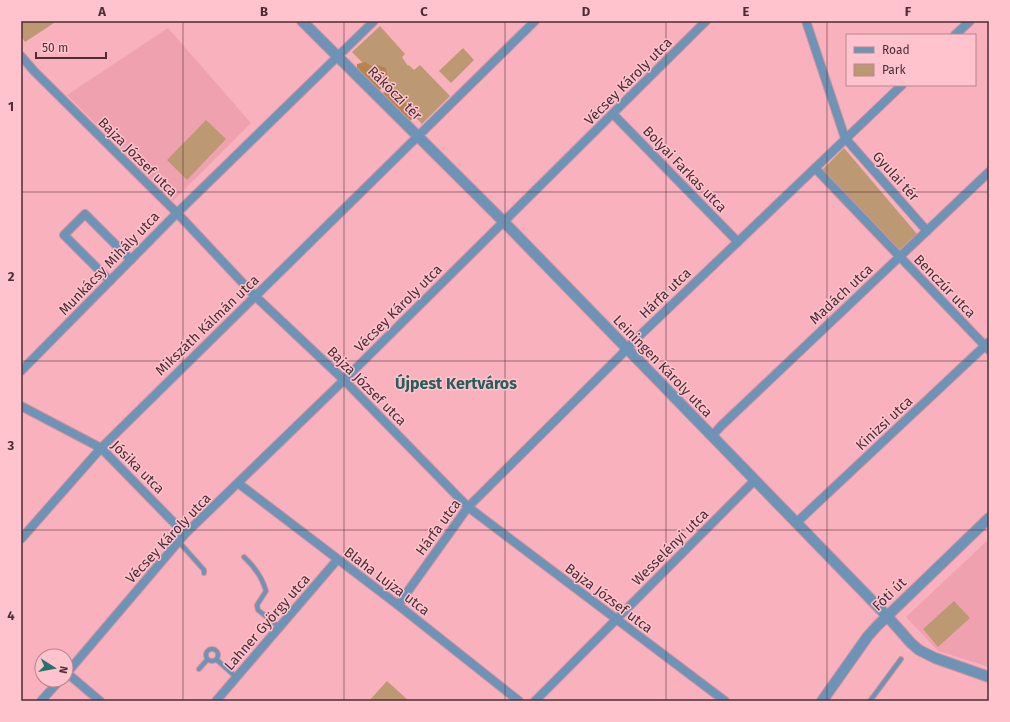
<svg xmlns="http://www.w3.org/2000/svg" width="1010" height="722" viewBox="0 0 1010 722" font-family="'Fira Sans',sans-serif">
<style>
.built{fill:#f0a1b0}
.green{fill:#bd9973}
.forest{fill:#b6844e}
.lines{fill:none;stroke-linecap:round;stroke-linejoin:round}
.service-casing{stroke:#d0929d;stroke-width:6}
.minor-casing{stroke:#d0929d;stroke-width:10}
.tertiary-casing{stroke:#d0929d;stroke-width:12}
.service{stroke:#6d93b7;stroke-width:4}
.minor{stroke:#6d93b7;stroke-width:8}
.tertiary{stroke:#6d93b7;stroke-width:10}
.grid{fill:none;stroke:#4b2e34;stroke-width:1;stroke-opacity:0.55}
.labels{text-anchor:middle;stroke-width:3;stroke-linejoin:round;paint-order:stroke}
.street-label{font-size:14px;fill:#4b2e34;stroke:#fec3cd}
.quarter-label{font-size:16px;font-weight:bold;fill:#265f5a;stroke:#fec3cd}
.neatline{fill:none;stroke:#4b2e34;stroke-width:1.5}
.grid-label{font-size:13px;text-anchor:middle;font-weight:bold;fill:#4b2e34}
</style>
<rect width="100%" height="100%" fill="#fab1be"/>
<!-- built -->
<g class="built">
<path d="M 168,28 L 251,123 L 173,201 L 67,95 Z"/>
<path d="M 989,539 L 989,667 L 938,651 L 906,617 Z"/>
</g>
<!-- green -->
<g class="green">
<path d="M 21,21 L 57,21 L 25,42 L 21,36 Z"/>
<path d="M 380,26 L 405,54 L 402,57 L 408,66 L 409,65 L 414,70 L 420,65 L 450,96 L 422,124 L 352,52 Z"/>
<path d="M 463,48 L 474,60 L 451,83 L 439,71 Z"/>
<path d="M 206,120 L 226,139 L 187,180 L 167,160 Z"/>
<path d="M 844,148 L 917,234 L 898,251 L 822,170 Z"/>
<path d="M 954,601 L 970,618 L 938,647 L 923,629 Z"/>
<path d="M 387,681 L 409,701 L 369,701 Z"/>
</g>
<!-- forest -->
<g class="forest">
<path d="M 365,62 C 370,65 372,67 377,65 L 386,68 L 388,81 L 379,91 L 357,69 L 357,64 Z"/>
<path d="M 391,88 L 396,89 C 398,93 400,98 403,100 C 410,106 420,113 410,121 L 381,94 Z"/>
</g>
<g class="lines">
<!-- service casing -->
<g class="service-casing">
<g id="service">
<path d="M 179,542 L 204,570 L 204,573"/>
<path d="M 244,557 C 255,567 262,577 266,591 L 257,605 L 258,610 L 279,627"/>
<circle cx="212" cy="655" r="6"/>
<path d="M 217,660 L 236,677"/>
<path d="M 199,669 L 207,660"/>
<path d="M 870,701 L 901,659"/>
</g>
</g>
<!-- minor casing -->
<g class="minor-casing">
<g id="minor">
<path d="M 806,21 L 845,138 L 927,231"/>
<path d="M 955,35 L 970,21"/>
<path d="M 21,56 L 34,71 L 177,213 L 255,296 L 344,380 L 468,507 L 725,701"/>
<path d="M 613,114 L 738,242"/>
<path d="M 815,168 L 989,350"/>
<path d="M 110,281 L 64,235 L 85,214 L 131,260"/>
<path d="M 21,371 L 177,213 L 374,21"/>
<path d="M 21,406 L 101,448 L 185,534"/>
<path d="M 712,436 L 721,426 L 989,172"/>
<path d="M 238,483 L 398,605 L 519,701"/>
<path d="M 796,523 L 989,342"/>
<path d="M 21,539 L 101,448 L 535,21"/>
<path d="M 398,605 L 468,507 L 620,356 L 634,341 L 902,85"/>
<path d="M 67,673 L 100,701"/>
<path d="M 66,674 L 185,534 L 344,380 L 706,21"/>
<path d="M 41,701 L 60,680"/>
<path d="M 216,701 L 337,560"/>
<path d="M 535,701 L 755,480"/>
</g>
</g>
<!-- tertiary casing -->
<g class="tertiary-casing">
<g id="tertiary">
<path d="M 302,21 L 504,222 L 887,616 L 911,643 L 919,650 L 935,658 L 989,677"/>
<path d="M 822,701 L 868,636 L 877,626 L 989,518"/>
</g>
</g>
<!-- service -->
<use href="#service" class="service"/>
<!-- minor -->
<use href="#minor" class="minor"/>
<!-- tertiary -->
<use href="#tertiary" class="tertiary"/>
</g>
<!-- grid -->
<path class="grid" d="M 183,21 L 183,701M 344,21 L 344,701M 505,21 L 505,701M 666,21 L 666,701M 827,21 L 827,701M 21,192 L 989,192M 21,361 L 989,361M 21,530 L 989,530"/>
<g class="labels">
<!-- street labels -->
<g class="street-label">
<text transform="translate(628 81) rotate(-45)" y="5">Vécsey Károly utca</text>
<text transform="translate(395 93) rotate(45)" y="5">Rákóczi tér</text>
<text transform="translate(138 157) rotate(45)" y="5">Bajza József utca</text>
<text transform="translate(685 169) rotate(46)" y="5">Bolyai Farkas utca</text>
<text transform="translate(896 176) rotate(48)" y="5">Gyulai tér</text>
<text transform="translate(109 263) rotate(-46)" y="5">Munkácsy Mihály utca</text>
<text transform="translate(945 286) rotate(46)" y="5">Benczúr utca</text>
<text transform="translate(665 293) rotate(-44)" y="5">Hárfa utca</text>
<text transform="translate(841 294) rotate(-43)" y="5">Madách utca</text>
<text transform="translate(398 308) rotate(-45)" y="5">Vécsey Károly utca</text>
<text transform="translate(207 325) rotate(-44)" y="5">Mikszáth Kálmán utca</text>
<text transform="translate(663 366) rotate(46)" y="5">Leiningen Károly utca</text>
<text transform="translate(367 386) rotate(45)" y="5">Bajza József utca</text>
<text transform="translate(884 423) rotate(-43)" y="5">Kinizsi utca</text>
<text transform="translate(138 467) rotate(45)" y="5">Jósika utca</text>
<text transform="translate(438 527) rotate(-54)" y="5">Hárfa utca</text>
<text transform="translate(168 538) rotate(-47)" y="5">Vécsey Károly utca</text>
<text transform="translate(670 547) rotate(-45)" y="5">Wesselényi utca</text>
<text transform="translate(387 581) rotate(37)" y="5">Blaha Lujza utca</text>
<text transform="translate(889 594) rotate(-44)" y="5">Fóti út</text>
<text transform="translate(609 598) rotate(37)" y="5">Bajza József utca</text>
<text transform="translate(267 622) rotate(-49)" y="5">Lahner György utca</text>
</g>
<!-- quarter labels -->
<g class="quarter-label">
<text x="456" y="389">Újpest Kertváros</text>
</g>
</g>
<!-- border -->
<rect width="1010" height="722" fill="none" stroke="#fec3cd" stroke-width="44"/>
<!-- legend -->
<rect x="846" y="34" width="130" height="52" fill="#fec3cd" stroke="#b68790"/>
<rect x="854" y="47" width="20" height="6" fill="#6d93b7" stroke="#b68790"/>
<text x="882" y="54" font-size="12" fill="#4b2e34">Road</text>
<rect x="854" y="64" width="20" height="12" fill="#bd9973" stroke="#b68790"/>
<text x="882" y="74" font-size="12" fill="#4b2e34">Park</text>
<!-- north arrow -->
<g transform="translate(54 668) rotate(101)"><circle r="19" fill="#fec3cd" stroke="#b68790"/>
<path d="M0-3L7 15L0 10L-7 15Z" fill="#29726c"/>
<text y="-6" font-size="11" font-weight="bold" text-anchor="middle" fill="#4b2e34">N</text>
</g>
<!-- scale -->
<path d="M36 52v6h70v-6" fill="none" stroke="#4b2e34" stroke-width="2"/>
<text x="42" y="52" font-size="12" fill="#4b2e34" stroke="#fec3cd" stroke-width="3" paint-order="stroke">50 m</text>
<rect x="22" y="22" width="966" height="678" class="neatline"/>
<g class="grid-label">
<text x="102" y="16">A</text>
<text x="264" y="16">B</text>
<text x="424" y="16">C</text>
<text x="586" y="16">D</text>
<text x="746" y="16">E</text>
<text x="908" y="16">F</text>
<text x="11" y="111">1</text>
<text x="11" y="281">2</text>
<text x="11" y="450">3</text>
<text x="11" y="620">4</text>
</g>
</svg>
